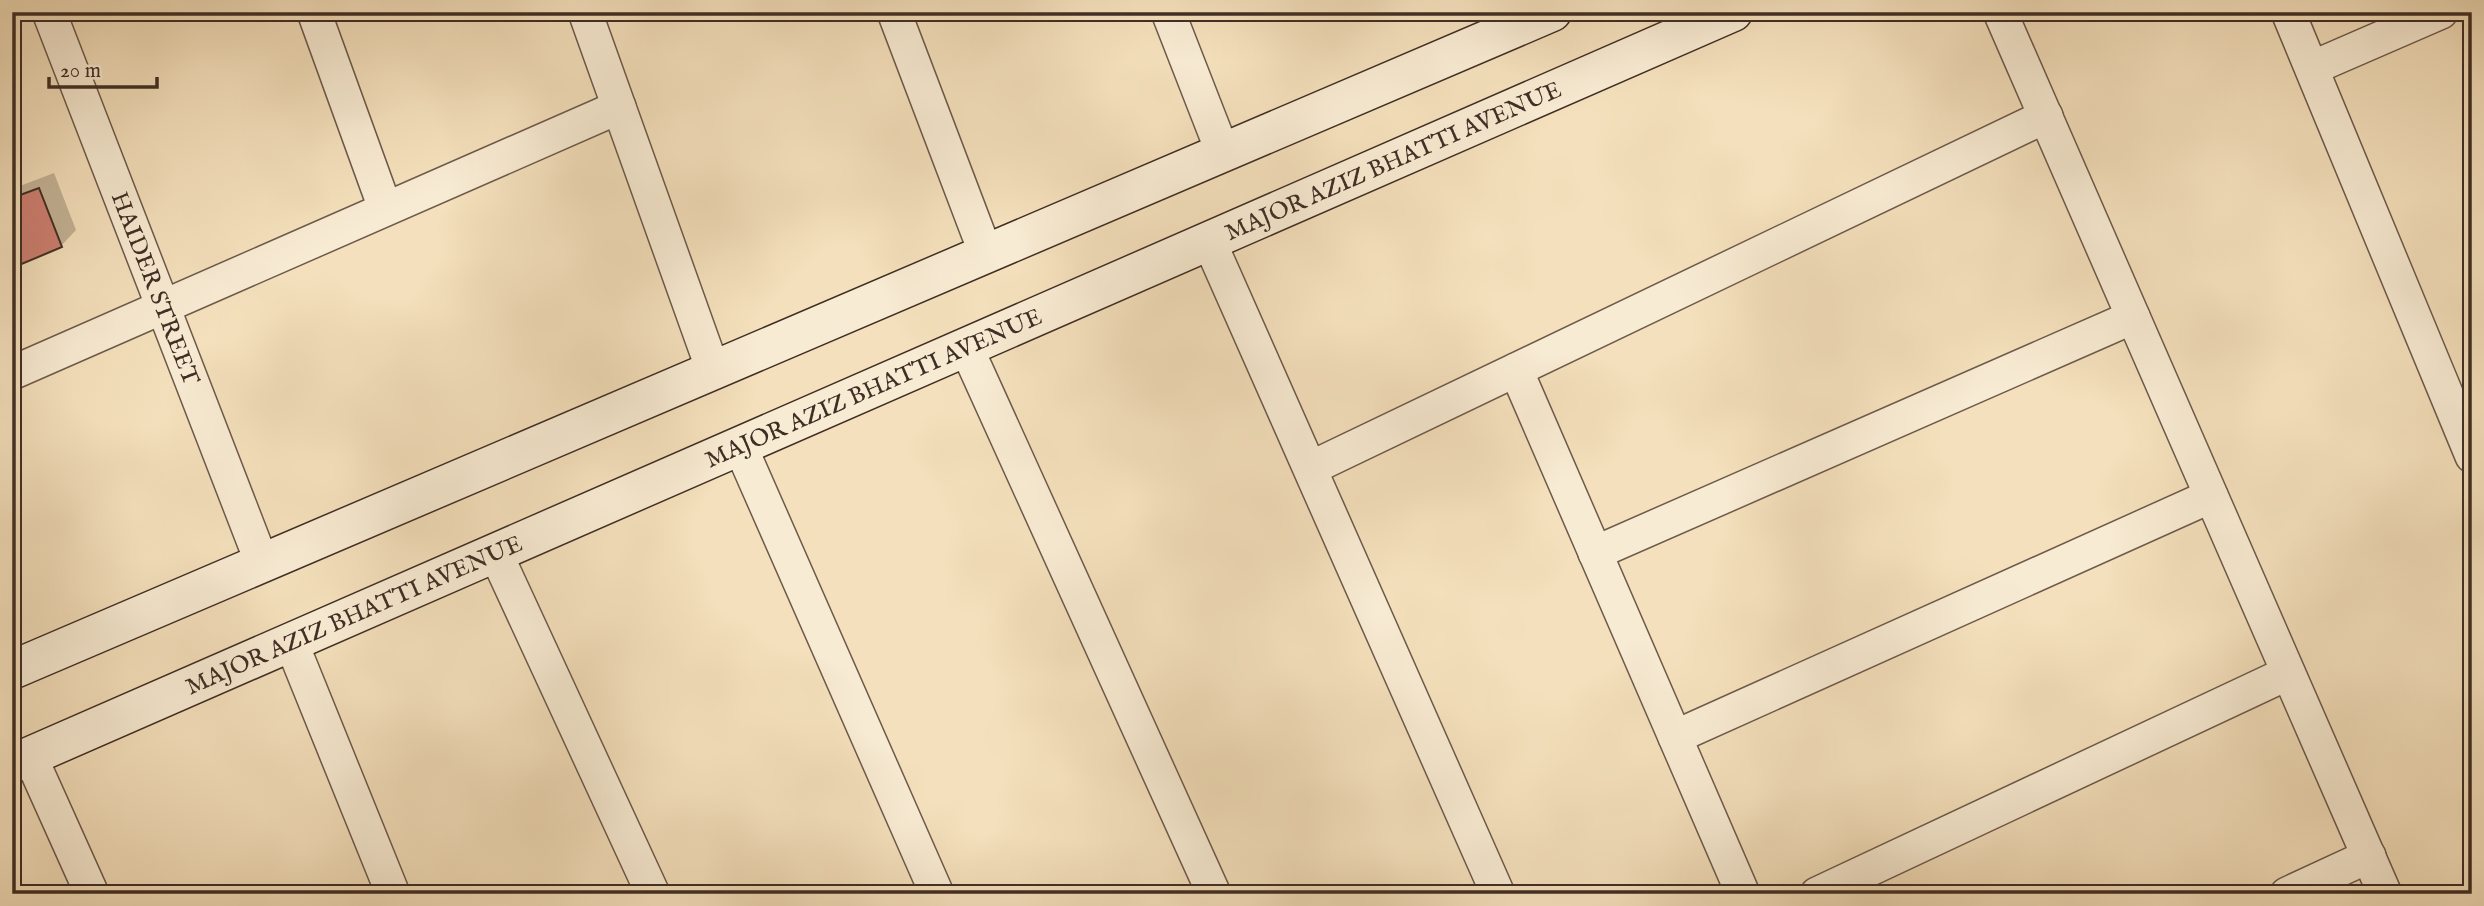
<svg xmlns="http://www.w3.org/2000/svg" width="2484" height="906" viewBox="0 0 2484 906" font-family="'IM FELL English',serif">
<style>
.shadow{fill:#0003}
.building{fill:#cd8072;stroke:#402e25;stroke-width:2}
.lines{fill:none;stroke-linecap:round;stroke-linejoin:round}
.minor-casing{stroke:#6d5a4b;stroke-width:36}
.secondary-casing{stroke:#402e25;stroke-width:41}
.minor{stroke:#f8ebd3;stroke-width:33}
.secondary{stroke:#f8ebd3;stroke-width:38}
.labels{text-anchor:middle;stroke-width:5;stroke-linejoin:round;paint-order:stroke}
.street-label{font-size:24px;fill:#402e25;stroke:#f8ebd3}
</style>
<rect width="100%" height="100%" fill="#f4e0bc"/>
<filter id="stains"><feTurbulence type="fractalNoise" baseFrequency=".00286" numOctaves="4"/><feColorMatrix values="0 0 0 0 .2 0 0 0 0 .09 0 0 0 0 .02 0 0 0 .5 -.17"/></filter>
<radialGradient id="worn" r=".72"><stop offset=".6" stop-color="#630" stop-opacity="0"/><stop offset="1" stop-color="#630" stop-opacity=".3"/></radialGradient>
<!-- shadow -->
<path class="shadow" d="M 54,173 L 76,230 L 61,246 L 12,266 L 12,189 Z"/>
<!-- building -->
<path class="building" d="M 39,188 L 62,247 L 12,268 L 12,198 Z"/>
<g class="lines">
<!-- minor casing -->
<g class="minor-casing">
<g id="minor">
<path id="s1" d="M 49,12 L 262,563"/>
<path d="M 314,12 L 385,208"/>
<path d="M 585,12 L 713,370"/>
<path d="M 894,12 L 986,254"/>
<path d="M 1168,12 L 1223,153"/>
<path d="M 2000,12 L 2385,894"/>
<path d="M 2288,12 L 2472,456"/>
<path d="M 2312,68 L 2441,12"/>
<path d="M 1209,241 L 1498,894"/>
<path d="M 966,347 L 1214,894"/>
<path d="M 1516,370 L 1743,894"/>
<path d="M 12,373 L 619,107"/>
<path d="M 740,446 L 937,894"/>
<path d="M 1311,468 L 2046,116"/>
<path d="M 495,552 L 653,894"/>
<path d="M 1595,553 L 2133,317"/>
<path d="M 291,642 L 393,894"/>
<path d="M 1675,737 L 2211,496"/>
<path d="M 30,756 L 92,894"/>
<path d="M 1817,894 L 2288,673"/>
<path d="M 2287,894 L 2369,856"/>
</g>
</g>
<!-- secondary casing -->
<g class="secondary-casing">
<g id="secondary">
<path d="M 12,670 L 1552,12"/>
<path id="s2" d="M 12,764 L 1733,12"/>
</g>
</g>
<!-- minor -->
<use href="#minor" class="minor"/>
<!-- secondary -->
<use href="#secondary" class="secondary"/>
</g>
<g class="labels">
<!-- street labels -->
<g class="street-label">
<text dy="8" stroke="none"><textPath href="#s2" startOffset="1507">MAJOR AZIZ BHATTI AVENUE</textPath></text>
<text dy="8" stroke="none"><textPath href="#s1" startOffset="296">HAIDER STREET</textPath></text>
<text dy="8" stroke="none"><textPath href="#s2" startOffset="940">MAJOR AZIZ BHATTI AVENUE</textPath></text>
<text dy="8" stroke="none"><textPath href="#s2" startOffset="373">MAJOR AZIZ BHATTI AVENUE</textPath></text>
</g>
</g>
<!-- margin -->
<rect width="2484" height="906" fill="none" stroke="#f4e0bc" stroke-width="42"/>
<rect x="14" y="14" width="2456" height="878" fill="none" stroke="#402e25" stroke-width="3.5"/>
<rect x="21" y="21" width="2442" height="864" fill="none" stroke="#402e25" stroke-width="2"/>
<!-- scale -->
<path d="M49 77v10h108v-10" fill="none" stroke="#402e25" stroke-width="3.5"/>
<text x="60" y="77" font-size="21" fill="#402e25" stroke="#f8ebd3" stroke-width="5" paint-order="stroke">20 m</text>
<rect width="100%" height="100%" filter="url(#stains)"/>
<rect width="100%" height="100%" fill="url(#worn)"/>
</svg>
